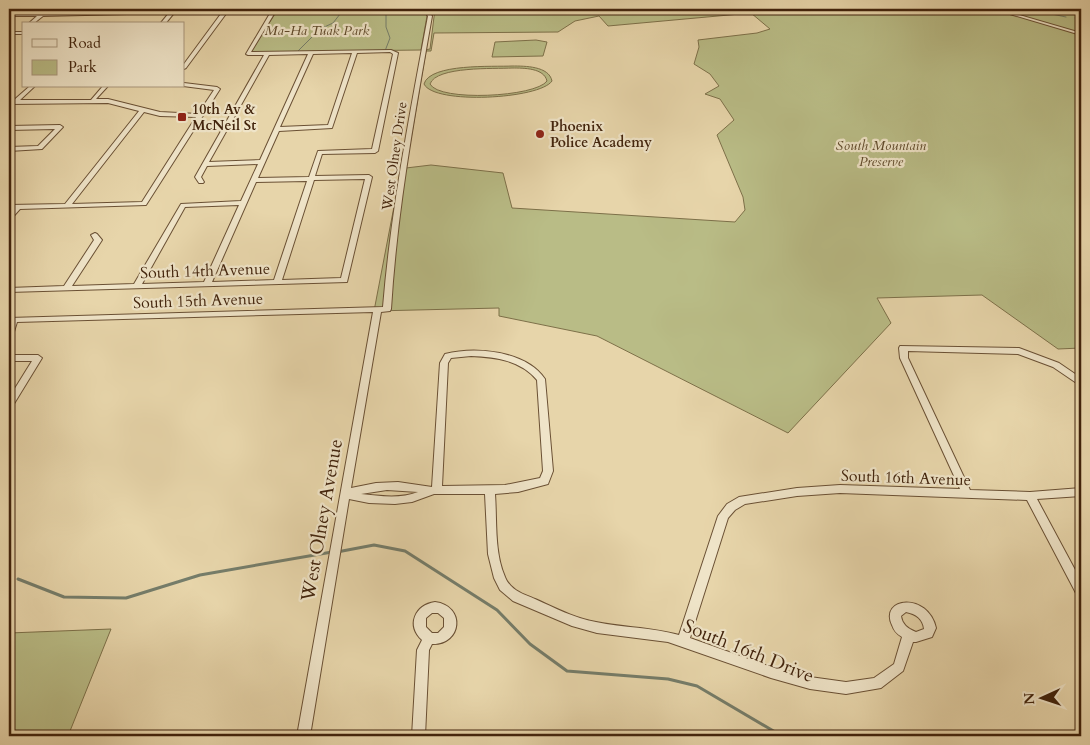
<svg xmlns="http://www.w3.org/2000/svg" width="1090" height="745" viewBox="0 0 1090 745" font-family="Cardo,serif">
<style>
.green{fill:#b9bc86;stroke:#7d7049;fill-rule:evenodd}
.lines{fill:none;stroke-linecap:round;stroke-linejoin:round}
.stream-far1{stroke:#757d6a;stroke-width:1}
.stream{stroke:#757d6a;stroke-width:3}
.street-casing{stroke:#6a5034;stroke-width:2}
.street{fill:#efe4c8;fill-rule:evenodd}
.poi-dot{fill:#8f2418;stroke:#efe4c8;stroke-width:2}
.labels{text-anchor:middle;stroke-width:4.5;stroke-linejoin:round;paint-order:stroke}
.far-park-label{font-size:14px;font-style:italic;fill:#5f492a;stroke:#efe4c8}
.far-poi-label{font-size:14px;font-weight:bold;fill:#41230c;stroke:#efe4c8;text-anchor:start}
.far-street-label{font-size:14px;fill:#41230c;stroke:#efe4c8}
.street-label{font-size:16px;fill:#41230c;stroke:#efe4c8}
.near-street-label{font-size:19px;fill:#41230c;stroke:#efe4c8}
</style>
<rect width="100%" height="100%" fill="#e7d5aa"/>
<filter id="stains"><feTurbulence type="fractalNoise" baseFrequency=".004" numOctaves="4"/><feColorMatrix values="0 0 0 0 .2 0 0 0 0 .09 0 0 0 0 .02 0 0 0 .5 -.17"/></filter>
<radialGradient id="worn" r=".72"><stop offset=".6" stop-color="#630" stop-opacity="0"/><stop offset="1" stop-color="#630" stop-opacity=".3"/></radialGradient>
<!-- green -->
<g class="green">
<path d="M 278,9 L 420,9 L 427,13 L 427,16 L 421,50 L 251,52 Z"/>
<path d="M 435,9 L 1081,9 L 1081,348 L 1058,349 L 982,295 L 877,298 L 891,323 L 788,433 L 597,336 L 499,316 L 499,308 L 374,311 L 424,50 L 430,49 ZM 751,13 L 770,29 L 757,33 L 698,40 L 699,47 L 694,64 L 710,74 L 719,86 L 705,94 L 720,99 L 734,120 L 717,135 L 743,197 L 745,210 L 735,222 L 512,208 L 503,173 L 431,165 L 406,168 L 426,51 L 431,51 L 434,33 L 558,32 L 575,21 L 599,16 L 608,26 Z"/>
<path d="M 536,40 L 547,42 L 543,56 L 492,57 L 495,42 Z"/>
<path d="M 512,66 C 525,66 549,66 552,81 C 540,99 434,105 424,84 C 430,63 494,67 512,66 ZM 512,68 C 524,68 544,68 547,81 C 536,97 439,102 430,84 C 436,66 495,69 512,68 Z"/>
<path d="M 111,629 L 68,736 L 9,736 L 9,633 Z"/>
</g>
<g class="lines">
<!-- stream-far1 -->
<g class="stream-far1">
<path d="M 1028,9 L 1066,17"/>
<path d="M 1075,18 L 1081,19"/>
<path d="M 385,51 L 390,38 L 386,27 L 386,9"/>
<path d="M 296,53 L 320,29 L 333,23 L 344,9"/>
</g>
<!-- stream -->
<g class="stream">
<path d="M 337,552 L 374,545 L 405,551 L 497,610 L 530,644 L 567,671 L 668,679 L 697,686 L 782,736"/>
<path d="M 18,579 L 64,597 L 126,598 L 200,575 L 332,552"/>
</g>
<!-- street casing -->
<g class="street-casing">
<g id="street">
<path d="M 225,9 L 277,9 L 251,52 L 391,50 L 398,53 L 378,151 L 375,153 L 322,154 L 315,176 L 369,175 L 372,177 L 347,282 L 9,292 L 9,288 L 64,286 L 94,240 L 91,235 L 95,233 L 97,234 L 102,240 L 72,286 L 134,284 L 181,204 L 241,201 L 258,164 L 207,166 L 201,177 L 204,182 L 203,183 L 199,183 L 195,177 L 264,55 L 248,55 L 246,54 L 272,10 L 228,11 L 186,68 L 184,69 L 184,64 L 223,11 L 174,13 L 165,24 L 160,24 L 169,13 L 43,16 L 33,24 L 28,24 L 37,16 L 9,16 L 9,14 ZM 390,52 L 393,54 L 372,149 L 318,151 L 309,177 L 258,178 L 279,131 L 332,128 L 357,53 ZM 352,53 L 328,125 L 280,127 L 313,54 ZM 308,54 L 260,160 L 209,162 L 269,55 ZM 365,179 L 341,278 L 282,280 L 314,180 ZM 307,181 L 274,280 L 212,282 L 256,182 ZM 239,205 L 204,282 L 142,284 L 185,207 Z"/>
<path d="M 422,9 L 426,9 L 432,16 C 415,113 397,210 391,309 L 390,311 L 381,312 L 351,488 L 376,483 L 398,482 L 432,487 L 440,363 L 445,354 C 476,346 526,351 545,379 L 553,471 L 548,484 L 518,492 L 495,494 C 497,520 494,552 505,577 C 510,590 523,594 535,599 C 555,608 574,618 596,622 C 624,628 652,627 679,635 L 718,516 L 727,504 L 739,497 L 797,488 L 840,485 L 960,489 L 900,358 L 899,348 L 900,346 L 1019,348 L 1059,363 L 1081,378 L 1081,385 L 1078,384 L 1053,367 L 1018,354 L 908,351 L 908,358 L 970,490 L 1030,492 L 1081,488 L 1081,496 L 1037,499 L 1081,581 L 1081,596 L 1077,595 L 1027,500 L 840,493 L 797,496 L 745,504 L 735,510 L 728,518 L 690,638 L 771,667 L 810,677 L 846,682 L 874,678 L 894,664 L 902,637 C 897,634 894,631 892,625 C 879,597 928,592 936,628 L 932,637 L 916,642 L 913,642 L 903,671 L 881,688 L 846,694 L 810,689 L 771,678 L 668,642 L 597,633 L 572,626 L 513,601 L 500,590 L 494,578 L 488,554 L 485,494 L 434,494 L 412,502 L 395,504 L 369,503 L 349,499 L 310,736 L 297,736 L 373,312 L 17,322 L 13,335 L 9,338 L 9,318 L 383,307 C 391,209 410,113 428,16 ZM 471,356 C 495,357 520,360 537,380 L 543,471 L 540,478 L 505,485 L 442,486 L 448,363 L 451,358 ZM 387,490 L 418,492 C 401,499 379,496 361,494 ZM 906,612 C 916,614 923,619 924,629 L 916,632 C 908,629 902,624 901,616 Z"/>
<path d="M 993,9 L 999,9 L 1081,33 L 1081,35 Z"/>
<rect x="9" y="32" width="15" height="2"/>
<path d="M 184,83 L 217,87 L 220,89 L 146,205 L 20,209 L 11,219 L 9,220 L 9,214 L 13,209 L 9,209 L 9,205 L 65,204 L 139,111 L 108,103 L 9,104 L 9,100 L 14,100 L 30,86 L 35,86 L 20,100 L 91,100 L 103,86 L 108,86 L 96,99 L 108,99 L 160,112 L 198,114 L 214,90 L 183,86 ZM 144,112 L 160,116 L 196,117 L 142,202 L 72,204 Z"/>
<path d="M 9,126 L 60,125 L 63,127 L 42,149 L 9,151 L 9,147 L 38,146 L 55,129 L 9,130 Z"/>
<path d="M 11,172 L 14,174 L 9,178 L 9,173 Z"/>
<path d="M 9,355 L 38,355 L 42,358 L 12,407 L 9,408 L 9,398 L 32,361 L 9,361 Z"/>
<path d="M 435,602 C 466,606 462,645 432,644 L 429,650 L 425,736 L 412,736 L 417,650 L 422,640 C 406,625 415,605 435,602 ZM 432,613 L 438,613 L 444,618 L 444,627 L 438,633 L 432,633 L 426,627 L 426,618 Z"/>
</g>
</g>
<!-- street -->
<use href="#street" class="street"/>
</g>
<!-- markers -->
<g class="poi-dot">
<rect x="177" y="112" width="10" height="10" rx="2.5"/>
<circle cx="540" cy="134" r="5"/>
</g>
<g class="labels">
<!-- far-park labels -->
<g class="far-park-label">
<text x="317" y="35">Ma-Ha Tuak Park</text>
<text x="881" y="150">South Mountain<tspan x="881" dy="16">Preserve</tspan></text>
</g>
<!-- far-poi labels -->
<g class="far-poi-label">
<text x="192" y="114">10th Av &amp;<tspan x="192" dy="16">McNeil St</tspan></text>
<text x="550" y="131">Phoenix<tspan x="550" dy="16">Police Academy</tspan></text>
</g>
<!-- far-street labels -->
<g class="far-street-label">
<text transform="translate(394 156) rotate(-82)" y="5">West Olney Drive</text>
</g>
<!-- street labels -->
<g class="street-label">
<text transform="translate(205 270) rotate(-2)" y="6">South 14th Avenue</text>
<text transform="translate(198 300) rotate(-2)" y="6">South 15th Avenue</text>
<text transform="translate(906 477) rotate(2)" y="6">South 16th Avenue</text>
</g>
<!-- near-street labels -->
<g class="near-street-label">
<text transform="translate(321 520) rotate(-80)" y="7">West Olney Avenue</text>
<text transform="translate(749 650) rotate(22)" y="7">South 16th Drive</text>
</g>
</g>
<!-- margin -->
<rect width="1090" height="745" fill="none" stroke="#e7d5aa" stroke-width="30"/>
<rect x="10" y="10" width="1070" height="725" fill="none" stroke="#41230c" stroke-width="2.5"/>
<rect x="15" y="15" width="1060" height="715" fill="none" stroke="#41230c"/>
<!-- legend -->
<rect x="22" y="22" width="162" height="65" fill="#efe4c8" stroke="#a9977d"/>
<rect x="32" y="39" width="25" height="8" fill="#efe4c8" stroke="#a9977d"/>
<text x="68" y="48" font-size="15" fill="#41230c">Road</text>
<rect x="32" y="60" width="25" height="15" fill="#b9bc86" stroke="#a9977d"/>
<text x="68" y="72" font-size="15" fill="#41230c">Park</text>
<!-- north arrow -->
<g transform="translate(1042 698) rotate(267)" stroke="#efe4c8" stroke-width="4" paint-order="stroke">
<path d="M0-4L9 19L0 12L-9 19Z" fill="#41230c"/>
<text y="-8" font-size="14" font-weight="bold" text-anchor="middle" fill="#41230c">N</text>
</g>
<rect width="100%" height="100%" filter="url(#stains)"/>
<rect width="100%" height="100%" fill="url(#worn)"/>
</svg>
